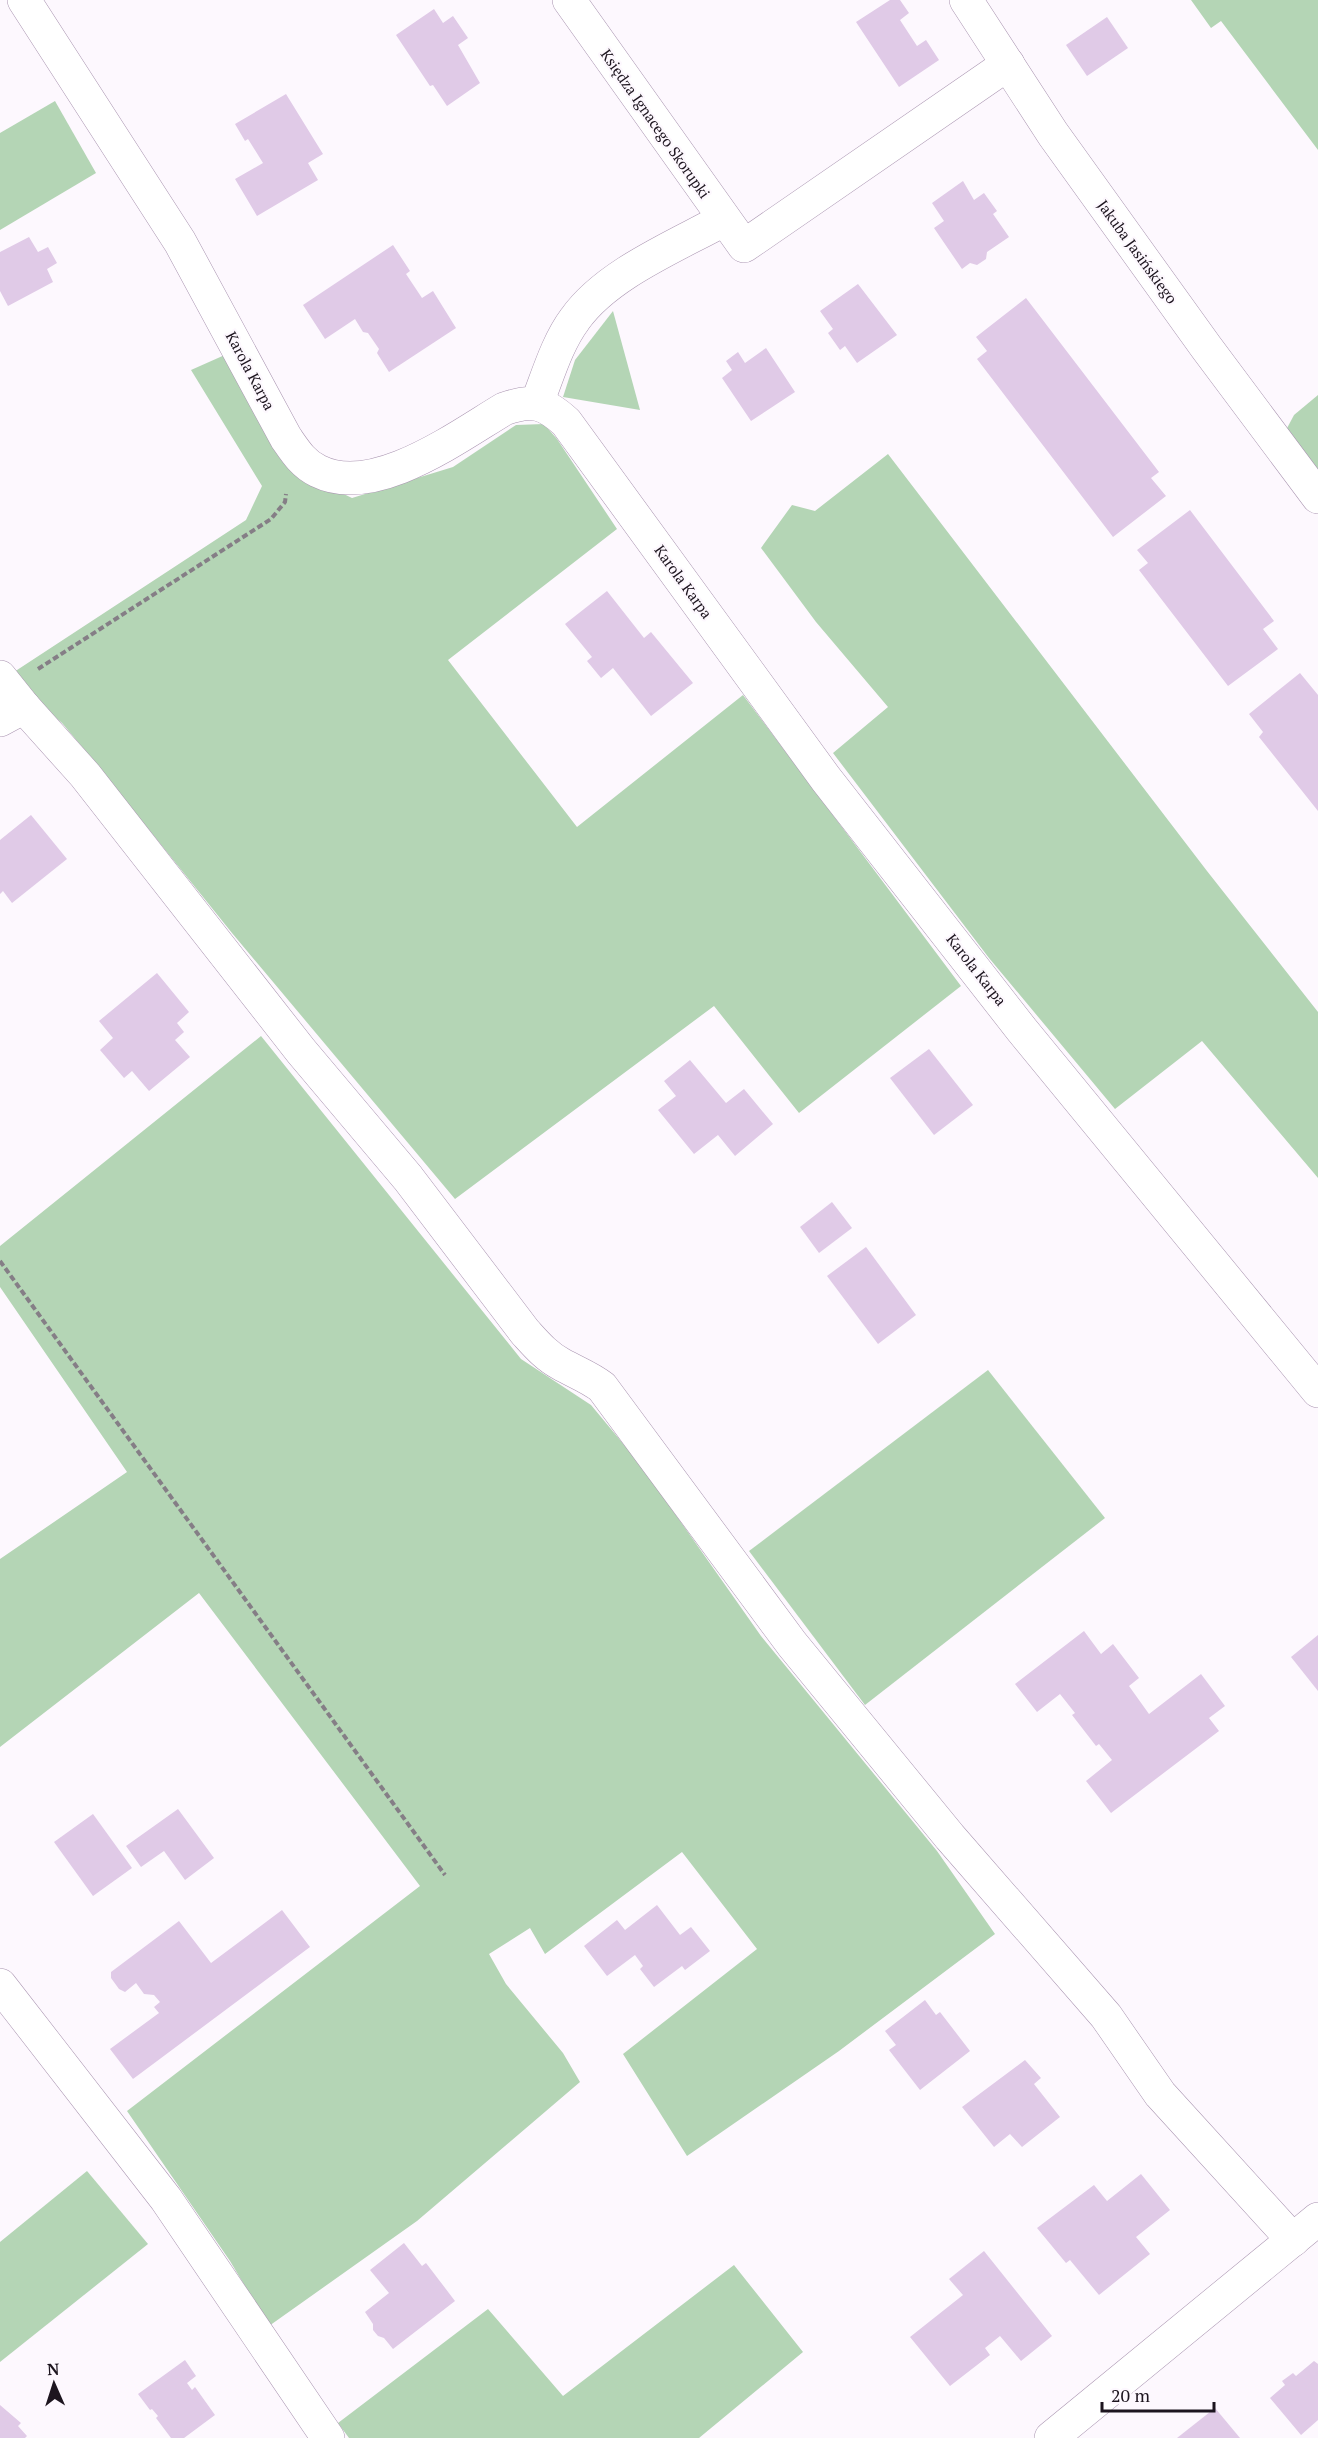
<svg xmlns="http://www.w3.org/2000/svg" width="1318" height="2438" viewBox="0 0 1318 2438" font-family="'PT Serif',serif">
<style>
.green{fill:#b4d5b5}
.building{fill:#e0cae7}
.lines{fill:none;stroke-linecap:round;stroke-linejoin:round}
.minor-casing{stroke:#aa95b1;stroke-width:34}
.path{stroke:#857e86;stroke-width:4;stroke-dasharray:6 3;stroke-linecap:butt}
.minor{stroke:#fff;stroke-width:33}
.labels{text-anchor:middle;stroke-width:4.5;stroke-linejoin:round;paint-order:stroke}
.street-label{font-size:15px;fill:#1d151f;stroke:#fdf8fe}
</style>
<rect width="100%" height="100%" fill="#fdf8fe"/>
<!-- green -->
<g class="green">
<path d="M 1191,0 L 1318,0 L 1318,150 L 1221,21 L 1211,28 Z"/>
<path d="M 55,101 L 96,173 L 0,230 L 0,133 Z"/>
<path d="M 613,311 L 640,410 L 563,397 L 575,360 Z"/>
<path d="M 227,354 L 290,468 L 352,498 L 453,467 L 516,425 L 544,424 L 557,439 L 617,529 L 448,660 L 577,827 L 743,695 L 961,986 L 799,1113 L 714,1006 L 455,1199 L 232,933 L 88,754 L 62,723 L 30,696 L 14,672 L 246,520 L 262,486 L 191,370 Z"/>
<path d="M 1318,395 L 1318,475 L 1285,432 L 1294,415 Z"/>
<path d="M 888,454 L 1207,871 L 1318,1012 L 1318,1178 L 1202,1041 L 1115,1109 L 989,958 L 833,753 L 888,707 L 816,622 L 761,548 L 792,505 L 815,511 Z"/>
<path d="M 261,1036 L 521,1359 L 591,1405 L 640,1464 L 761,1636 L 937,1851 L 995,1934 L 839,2051 L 687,2156 L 623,2054 L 757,1949 L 682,1852 L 545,1954 L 530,1928 L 489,1954 L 506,1984 L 563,2053 L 580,2082 L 417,2221 L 269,2326 L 230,2261 L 127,2111 L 420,1886 L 199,1593 L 0,1747 L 0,1559 L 127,1472 L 0,1287 L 0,1246 Z"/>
<path d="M 988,1370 L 1105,1518 L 865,1705 L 749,1551 Z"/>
<path d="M 87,2171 L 148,2244 L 0,2362 L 0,2242 Z"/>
<path d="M 734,2265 L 803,2352 L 699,2438 L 349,2438 L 338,2423 L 488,2309 L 563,2396 Z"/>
</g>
<!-- building -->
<g class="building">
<path d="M 890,0 L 900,0 L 909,13 L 900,20 L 917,46 L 926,40 L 939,60 L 899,87 L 856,22 Z"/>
<path d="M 434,9 L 443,23 L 453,16 L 468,38 L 458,45 L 480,83 L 447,106 L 433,85 L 430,86 L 396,35 Z"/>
<path d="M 1107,17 L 1128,48 L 1087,76 L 1066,45 Z"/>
<path d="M 286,94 L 323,154 L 308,163 L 318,180 L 257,216 L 235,179 L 263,163 L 248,139 L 245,141 L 235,124 Z"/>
<path d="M 963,181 L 974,200 L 984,193 L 997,211 L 993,214 L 1009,237 L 987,252 L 986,259 L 977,265 L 970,263 L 962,269 L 934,228 L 944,221 L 932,203 Z"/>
<path d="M 29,237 L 38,252 L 48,247 L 57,263 L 47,269 L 53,282 L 8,306 L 0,291 L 0,252 Z"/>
<path d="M 393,245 L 410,271 L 406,274 L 422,298 L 433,291 L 456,328 L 389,372 L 377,353 L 379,349 L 368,333 L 363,332 L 355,319 L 325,339 L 303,305 Z"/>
<path d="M 858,284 L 897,335 L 857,363 L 845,346 L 840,350 L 828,333 L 833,329 L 820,311 Z"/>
<path d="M 1026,298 L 1159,472 L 1151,478 L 1166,496 L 1113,537 L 977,359 L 987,351 L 976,337 Z"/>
<path d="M 766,348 L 795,392 L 751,421 L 722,378 L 732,370 L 726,361 L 738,352 L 745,363 Z"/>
<path d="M 1190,510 L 1274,621 L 1263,629 L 1278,649 L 1228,686 L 1139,570 L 1148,563 L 1137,550 Z"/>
<path d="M 607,591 L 644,638 L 651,632 L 693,683 L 651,716 L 613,668 L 601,678 L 587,661 L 592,657 L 565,624 Z"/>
<path d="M 1300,673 L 1318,695 L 1318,811 L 1259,737 L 1263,732 L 1249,714 Z"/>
<path d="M 31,815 L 67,859 L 12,903 L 3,891 L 0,894 L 0,840 Z"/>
<path d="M 157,973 L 189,1012 L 177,1023 L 184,1032 L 175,1040 L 190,1057 L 149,1091 L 132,1071 L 124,1078 L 100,1050 L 113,1038 L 99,1021 Z"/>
<path d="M 929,1049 L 973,1105 L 934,1135 L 890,1078 Z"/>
<path d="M 690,1060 L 726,1103 L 744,1089 L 773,1124 L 735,1156 L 718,1135 L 694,1154 L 658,1110 L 676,1096 L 664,1081 Z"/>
<path d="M 832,1202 L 852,1228 L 819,1253 L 800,1227 Z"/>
<path d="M 866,1247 L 916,1315 L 878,1344 L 827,1276 Z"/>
<path d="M 1084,1631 L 1101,1654 L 1113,1644 L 1139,1678 L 1129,1686 L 1149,1714 L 1201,1674 L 1225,1706 L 1209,1718 L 1219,1731 L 1111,1813 L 1086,1781 L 1112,1760 L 1099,1744 L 1096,1746 L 1072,1715 L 1075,1713 L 1060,1694 L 1037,1712 L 1015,1684 Z"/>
<path d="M 1318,1635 L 1318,1691 L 1291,1657 Z"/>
<path d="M 178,1809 L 214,1858 L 185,1880 L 164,1851 L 141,1867 L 126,1846 Z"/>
<path d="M 93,1814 L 132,1868 L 93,1896 L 54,1842 Z"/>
<path d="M 657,1905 L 680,1935 L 691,1927 L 710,1951 L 685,1970 L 682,1966 L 654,1987 L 640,1969 L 643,1966 L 635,1955 L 607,1976 L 584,1946 L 617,1920 L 625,1930 Z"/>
<path d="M 282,1910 L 310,1947 L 133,2079 L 110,2049 L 159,2013 L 154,2007 L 160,2002 L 154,1995 L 144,1994 L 136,1983 L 125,1992 L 119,1989 L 111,1978 L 111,1972 L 179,1921 L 211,1963 Z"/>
<path d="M 925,2000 L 936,2015 L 940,2012 L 970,2051 L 920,2090 L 889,2050 L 896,2045 L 885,2031 Z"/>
<path d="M 1025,2060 L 1041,2078 L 1034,2084 L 1060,2117 L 1022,2147 L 1010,2134 L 994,2147 L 962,2107 Z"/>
<path d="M 1141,2174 L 1170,2210 L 1136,2237 L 1150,2254 L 1099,2295 L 1070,2260 L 1066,2263 L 1037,2228 L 1094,2185 L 1107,2201 Z"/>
<path d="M 404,2243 L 422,2266 L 426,2263 L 455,2301 L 393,2349 L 384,2338 L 378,2336 L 373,2330 L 373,2324 L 365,2312 L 389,2293 L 370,2270 Z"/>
<path d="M 984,2251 L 1052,2336 L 1021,2361 L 1000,2336 L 985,2348 L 990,2355 L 950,2386 L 910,2337 L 963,2295 L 949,2279 Z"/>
<path d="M 185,2360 L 196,2376 L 187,2383 L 192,2390 L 195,2387 L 215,2415 L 184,2438 L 171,2438 L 156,2418 L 158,2416 L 152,2409 L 150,2410 L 138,2394 Z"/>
<path d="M 1314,2361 L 1318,2364 L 1318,2420 L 1301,2435 L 1270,2398 L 1285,2385 L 1282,2381 L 1293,2373 L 1296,2376 Z"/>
<path d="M 0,2405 L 21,2423 L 18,2426 L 27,2436 L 25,2438 L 0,2438 Z"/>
<path d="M 1215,2408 L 1240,2438 L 1177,2438 Z"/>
</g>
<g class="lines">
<!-- minor casing -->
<g class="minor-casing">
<g id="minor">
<path d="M 24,0 L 180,242 L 286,438 C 295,451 303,464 318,471 C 374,499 457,437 504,409 C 532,399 544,402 566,422 L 826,779 L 1022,1030 L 1318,1391"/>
<path d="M 569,0 L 744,246 L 1008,64"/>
<path d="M 966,0 L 1053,134 L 1206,347 L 1318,497"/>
<path d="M 537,403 C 548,375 557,343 575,319 C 607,274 676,246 723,220"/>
<path d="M 0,677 L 24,707 L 0,720"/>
<path d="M 24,707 L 85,775 L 301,1051 L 408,1178 L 525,1332 C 536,1344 546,1356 561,1364 C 575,1372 589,1377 602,1387 L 792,1644 L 950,1837 L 1106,2016 L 1160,2094 L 1293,2240"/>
<path d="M 0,1985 L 166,2199 L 328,2438"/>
<path d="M 1051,2438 L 1318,2219"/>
</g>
</g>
<!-- path -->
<g class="path">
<path d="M 38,669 L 271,519 L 285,502 L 286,494"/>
<path d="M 0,1261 L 445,1875"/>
</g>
<!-- minor -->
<use href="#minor" class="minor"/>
</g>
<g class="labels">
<!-- street labels -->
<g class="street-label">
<text transform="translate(655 124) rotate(55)" y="5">Księdza Ignacego Skorupki</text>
<text transform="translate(1137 252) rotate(54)" y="5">Jakuba Jasińskiego</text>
<text transform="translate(250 371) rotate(62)" y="5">Karola Karpa</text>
<text transform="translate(683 582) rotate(54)" y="5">Karola Karpa</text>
<text transform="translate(976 970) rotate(52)" y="5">Karola Karpa</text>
</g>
</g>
<!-- north arrow -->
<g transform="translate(54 2384) rotate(357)" stroke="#fdf8fe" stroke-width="4.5" paint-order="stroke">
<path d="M0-4.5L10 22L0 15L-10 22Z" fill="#1d151f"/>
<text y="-9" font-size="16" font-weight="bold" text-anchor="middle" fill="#1d151f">N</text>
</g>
<!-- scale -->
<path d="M1102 2402v9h112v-9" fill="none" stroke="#1d151f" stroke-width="3"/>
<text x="1111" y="2402" font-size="18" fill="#1d151f" stroke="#fdf8fe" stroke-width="4.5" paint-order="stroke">20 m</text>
</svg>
